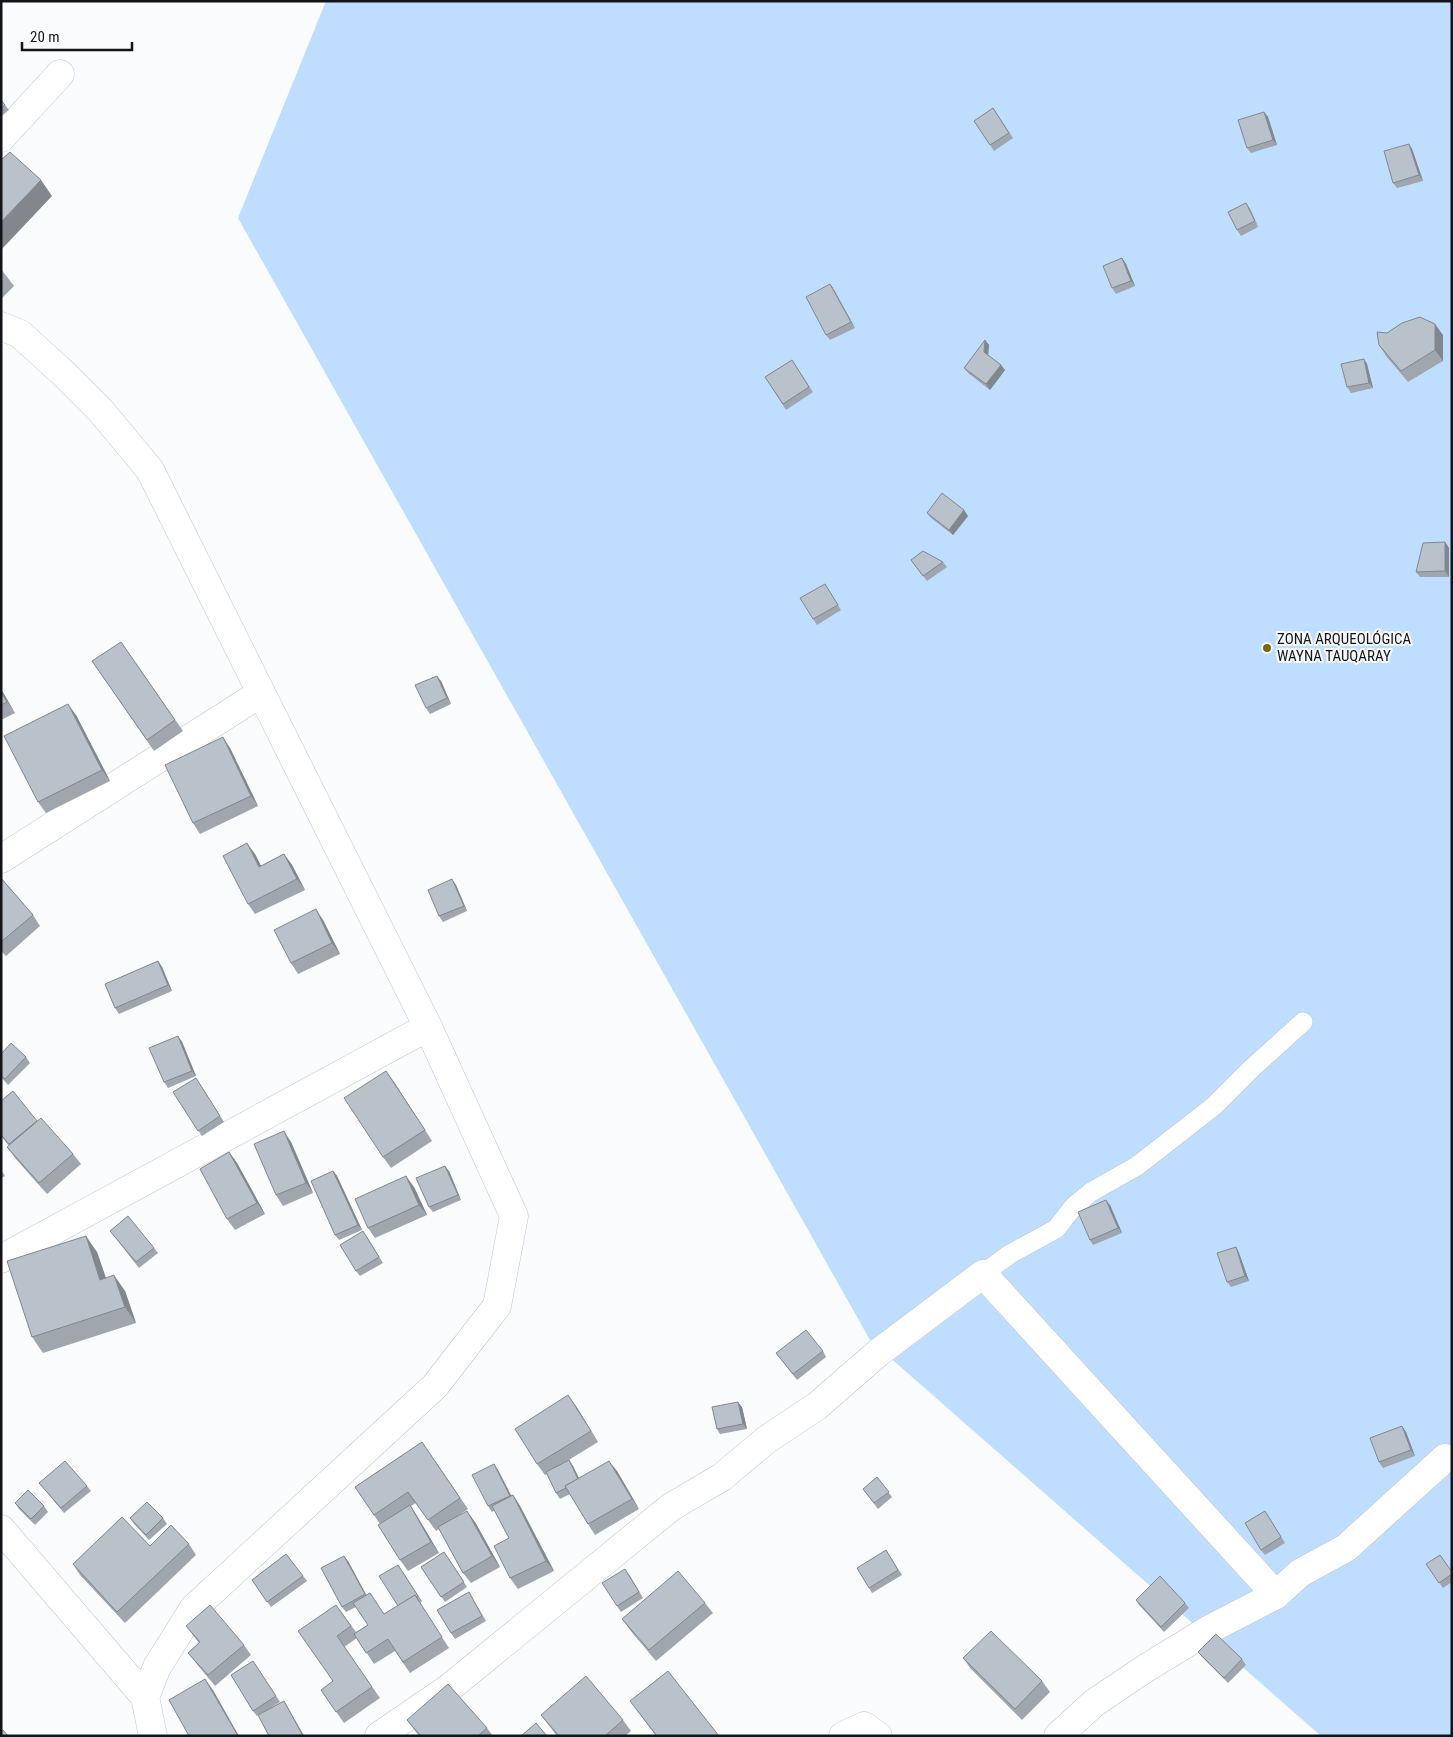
<svg xmlns="http://www.w3.org/2000/svg" width="1453" height="1737" viewBox="0 0 1453 1737" font-family="'Roboto Condensed',sans-serif">
<style>
.green{fill:#bfdeff}
.lines{fill:none;stroke-linecap:round;stroke-linejoin:round}
.lane-casing{stroke:#bfc7d1;stroke-width:20}
.street-casing{stroke:#bfc7d1;stroke-width:29}
.lane{stroke:#fff;stroke-width:19}
.street{stroke:#fff;stroke-width:28}
.wall{fill:#9fa6ae}
.shaded-wall{fill:#82878d}
.building{fill:#b9c1ca;stroke:#82878d}
.poi-dot{fill:#796c06;stroke:#f9fbfd;stroke-width:2}
.labels{text-anchor:middle;stroke-width:4;stroke-linejoin:round;paint-order:stroke}
.poi-label{font-size:15px;fill:#121418;stroke:#f9fbfd;text-anchor:start}
</style>
<rect width="100%" height="100%" fill="#f9fbfd"/>
<!-- green -->
<path class="green" d="M 326,1 L 1452,1 L 1452,1736 L 1321,1736 L 870,1340 L 238,218 Z"/>
<g class="lines">
<!-- lane casing -->
<g class="lane-casing">
<path id="lane" d="M 983,1274 L 1010,1254 L 1056,1229 L 1074,1206 L 1091,1192 L 1137,1166 L 1214,1106 L 1252,1068 L 1303,1022"/>
</g>
<!-- street casing -->
<g class="street-casing">
<g id="street">
<path d="M 1,138 L 60,74"/>
<path d="M 1,326 L 20,334 L 62,372 L 101,411 L 150,470 L 428,1027 L 514,1216 L 497,1306 L 435,1386 L 194,1608 L 157,1667 L 145,1697"/>
<path d="M 1,859 L 261,693"/>
<path d="M 1,1259 L 428,1027"/>
<path d="M 1,1529 L 145,1697 L 153,1736"/>
<path d="M 379,1736 L 449,1688 L 671,1507 L 722,1477 L 766,1440 L 817,1406 L 878,1353 L 983,1274 L 1276,1595"/>
<path d="M 843,1736 L 864,1726 L 878,1736"/>
<path d="M 1058,1736 L 1094,1703 L 1146,1668 L 1210,1629 L 1276,1595 L 1300,1573 L 1346,1548 L 1445,1458"/>
</g>
</g>
<!-- lane -->
<use href="#lane" class="lane"/>
<!-- street -->
<use href="#street" class="street"/>
</g>
<!-- wall -->
<g class="wall">
<path d="M 1,100 L 9,110 L 1,116 Z"/>
<path d="M 993,108 L 1013,138 L 994,151 L 974,121 Z"/>
<path d="M 1264,112 L 1268,117 L 1277,145 L 1251,153 L 1247,148 Z"/>
<path d="M 1409,144 L 1412,149 L 1423,181 L 1397,188 L 1393,183 Z"/>
<path d="M 1246,203 L 1250,209 L 1258,227 L 1241,236 L 1237,230 Z"/>
<path d="M 1122,258 L 1126,264 L 1135,286 L 1116,294 L 1112,288 Z"/>
<path d="M 1,269 L 14,286 L 1,299 Z"/>
<path d="M 830,284 L 834,290 L 855,328 L 830,340 L 826,335 Z"/>
<path d="M 1387,333 L 1443,335 L 1443,361 L 1408,382 L 1386,356 L 1379,345 Z"/>
<path d="M 985,340 L 989,345 L 988,355 L 1005,370 L 990,390 L 968,373 L 964,368 Z"/>
<path d="M 1364,359 L 1367,364 L 1373,388 L 1351,393 L 1347,387 Z"/>
<path d="M 792,360 L 813,392 L 786,410 L 765,377 Z"/>
<path d="M 927,513 L 968,516 L 953,535 L 931,518 Z"/>
<path d="M 1445,542 L 1449,548 L 1449,577 L 1420,577 L 1416,572 Z"/>
<path d="M 911,560 L 943,562 L 947,567 L 927,581 Z"/>
<path d="M 825,584 L 841,610 L 817,625 L 813,619 Z"/>
<path d="M 121,642 L 183,731 L 154,751 L 92,661 Z"/>
<path d="M 441,681 L 451,704 L 430,714 L 426,708 Z"/>
<path d="M 1,689 L 15,713 L 1,720 Z"/>
<path d="M 76,715 L 110,781 L 46,813 L 38,802 Z"/>
<path d="M 230,748 L 258,806 L 200,834 L 193,823 Z"/>
<path d="M 255,854 L 261,866 L 284,854 L 292,865 L 305,890 L 255,914 L 248,904 Z"/>
<path d="M 1,878 L 33,915 L 40,926 L 6,956 L 1,951 Z"/>
<path d="M 456,885 L 467,911 L 443,922 L 439,916 Z"/>
<path d="M 323,920 L 340,954 L 298,974 L 291,963 Z"/>
<path d="M 158,961 L 162,967 L 172,991 L 119,1014 L 115,1008 Z"/>
<path d="M 178,1036 L 182,1042 L 196,1076 L 168,1088 L 164,1082 Z"/>
<path d="M 1,1054 L 26,1057 L 30,1063 L 8,1085 L 1,1077 Z"/>
<path d="M 394,1082 L 432,1141 L 391,1168 L 383,1157 Z"/>
<path d="M 200,1084 L 224,1122 L 202,1136 L 173,1092 Z"/>
<path d="M 1,1101 L 37,1121 L 73,1154 L 81,1164 L 47,1194 L 15,1158 L 7,1147 L 9,1146 L 1,1136 Z"/>
<path d="M 291,1142 L 313,1193 L 283,1206 L 276,1195 Z"/>
<path d="M 229,1152 L 237,1163 L 265,1214 L 235,1230 L 227,1219 Z"/>
<path d="M 1,1170 L 5,1176 L 1,1178 Z"/>
<path d="M 333,1171 L 337,1176 L 362,1230 L 339,1240 L 335,1235 Z"/>
<path d="M 449,1171 L 461,1200 L 433,1212 L 429,1207 Z"/>
<path d="M 414,1187 L 427,1215 L 375,1238 L 368,1228 Z"/>
<path d="M 1110,1205 L 1122,1233 L 1093,1245 L 1090,1240 Z"/>
<path d="M 110,1231 L 154,1248 L 158,1253 L 139,1268 Z"/>
<path d="M 367,1237 L 383,1263 L 360,1276 L 356,1271 Z"/>
<path d="M 1236,1247 L 1239,1253 L 1249,1281 L 1231,1287 L 1227,1282 Z"/>
<path d="M 97,1252 L 106,1278 L 125,1291 L 136,1323 L 43,1353 L 32,1337 Z"/>
<path d="M 823,1351 L 826,1357 L 797,1380 L 776,1353 Z"/>
<path d="M 576,1406 L 598,1442 L 567,1461 L 569,1460 L 573,1466 L 579,1478 L 617,1471 L 639,1509 L 595,1535 L 588,1524 L 570,1494 L 560,1499 L 556,1493 L 547,1474 L 545,1475 L 537,1464 Z"/>
<path d="M 742,1407 L 747,1429 L 720,1434 L 717,1429 Z"/>
<path d="M 1406,1432 L 1415,1456 L 1383,1468 L 1379,1462 Z"/>
<path d="M 422,1442 L 468,1509 L 452,1520 L 475,1522 L 500,1567 L 471,1583 L 463,1573 L 439,1529 L 436,1531 L 416,1503 L 411,1506 L 417,1516 L 439,1553 L 408,1571 L 400,1560 L 380,1524 L 355,1487 Z"/>
<path d="M 494,1464 L 498,1470 L 511,1496 L 513,1495 L 520,1506 L 554,1571 L 518,1589 L 510,1578 L 509,1538 L 495,1510 L 492,1512 L 488,1506 Z"/>
<path d="M 877,1477 L 892,1497 L 878,1509 L 863,1489 Z"/>
<path d="M 39,1483 L 87,1486 L 91,1491 L 64,1513 Z"/>
<path d="M 15,1503 L 44,1506 L 48,1512 L 35,1525 L 19,1509 Z"/>
<path d="M 1265,1511 L 1285,1543 L 1265,1555 L 1261,1550 Z"/>
<path d="M 130,1518 L 163,1518 L 167,1524 L 149,1540 L 134,1524 Z"/>
<path d="M 189,1544 L 196,1555 L 125,1623 L 80,1575 L 73,1564 L 150,1546 Z"/>
<path d="M 886,1550 L 902,1575 L 872,1593 L 869,1588 Z"/>
<path d="M 444,1552 L 467,1587 L 445,1602 L 421,1567 Z"/>
<path d="M 286,1554 L 307,1581 L 271,1607 L 252,1580 Z"/>
<path d="M 348,1561 L 366,1595 L 370,1593 L 384,1614 L 398,1606 L 398,1565 L 422,1601 L 420,1603 L 449,1648 L 410,1673 L 395,1651 L 374,1664 L 357,1638 L 344,1647 L 380,1698 L 344,1723 L 321,1690 L 333,1681 L 336,1605 L 356,1632 L 368,1625 L 356,1607 L 346,1612 L 342,1607 Z"/>
<path d="M 1426,1564 L 1452,1572 L 1452,1582 L 1443,1588 Z"/>
<path d="M 629,1574 L 643,1598 L 621,1612 L 617,1606 Z"/>
<path d="M 469,1592 L 486,1621 L 455,1639 L 451,1633 Z"/>
<path d="M 1136,1600 L 1185,1603 L 1189,1608 L 1164,1632 L 1139,1605 Z"/>
<path d="M 705,1603 L 713,1613 L 656,1661 L 630,1630 L 622,1619 Z"/>
<path d="M 186,1626 L 244,1645 L 251,1655 L 215,1686 L 196,1663 L 188,1653 L 199,1643 Z"/>
<path d="M 1198,1652 L 1242,1659 L 1246,1665 L 1228,1683 L 1202,1657 Z"/>
<path d="M 963,1658 L 1042,1681 L 1050,1692 L 1022,1720 L 971,1669 Z"/>
<path d="M 253,1661 L 280,1702 L 272,1707 L 287,1706 L 304,1736 L 269,1736 L 258,1715 L 257,1716 L 253,1711 Z"/>
<path d="M 630,1701 L 719,1736 L 656,1736 Z"/>
<path d="M 541,1715 L 623,1720 L 631,1731 L 625,1736 L 557,1736 Z"/>
<path d="M 407,1720 L 487,1728 L 493,1736 L 419,1736 Z"/>
</g>
<!-- shaded-wall -->
<g class="shaded-wall">
<path d="M 1264,112 L 1268,117 L 1277,145 L 1273,140 Z"/>
<path d="M 1409,144 L 1412,149 L 1423,181 L 1419,175 Z"/>
<path d="M 41,180 L 52,196 L 1,250 L 1,222 Z"/>
<path d="M 1246,203 L 1250,209 L 1258,227 Z"/>
<path d="M 1122,258 L 1126,264 L 1135,286 L 1131,281 Z"/>
<path d="M 830,284 L 834,290 L 855,328 L 851,322 Z"/>
<path d="M 1435,324 L 1443,335 L 1443,361 L 1435,350 Z"/>
<path d="M 985,340 L 989,345 L 988,357 L 984,352 Z"/>
<path d="M 1364,359 L 1367,364 L 1373,388 L 1369,383 Z"/>
<path d="M 1001,365 L 1005,370 L 990,390 L 986,384 Z"/>
<path d="M 964,510 L 968,516 L 953,535 L 949,530 Z"/>
<path d="M 1445,542 L 1449,548 L 1449,577 L 1445,571 Z"/>
<path d="M 437,676 L 441,681 L 451,704 L 447,698 Z"/>
<path d="M 1,689 L 15,713 L 1,692 Z"/>
<path d="M 68,704 L 76,715 L 110,781 L 102,770 Z"/>
<path d="M 223,737 L 230,748 L 258,806 L 251,796 Z"/>
<path d="M 247,843 L 255,854 L 267,878 L 259,867 Z"/>
<path d="M 284,854 L 292,865 L 305,890 L 297,879 Z"/>
<path d="M 452,879 L 456,885 L 467,911 L 464,906 Z"/>
<path d="M 316,909 L 323,920 L 340,954 L 332,943 Z"/>
<path d="M 158,961 L 162,967 L 172,991 L 168,985 Z"/>
<path d="M 178,1036 L 182,1042 L 196,1076 L 192,1071 Z"/>
<path d="M 386,1071 L 394,1082 L 432,1141 L 425,1130 Z"/>
<path d="M 284,1131 L 291,1142 L 313,1193 L 306,1183 Z"/>
<path d="M 229,1152 L 237,1163 L 265,1214 L 257,1203 Z"/>
<path d="M 445,1166 L 449,1171 L 461,1200 L 458,1195 Z"/>
<path d="M 333,1171 L 337,1176 L 362,1230 L 358,1225 Z"/>
<path d="M 406,1176 L 414,1187 L 427,1215 L 419,1205 Z"/>
<path d="M 1106,1200 L 1110,1205 L 1122,1233 L 1118,1228 Z"/>
<path d="M 86,1236 L 97,1252 L 112,1296 L 100,1280 Z"/>
<path d="M 1236,1247 L 1239,1253 L 1249,1281 L 1245,1276 Z"/>
<path d="M 114,1275 L 125,1291 L 136,1323 L 125,1307 Z"/>
<path d="M 568,1395 L 576,1406 L 598,1442 L 591,1431 Z"/>
<path d="M 738,1402 L 742,1407 L 747,1429 L 743,1424 Z"/>
<path d="M 1402,1426 L 1406,1432 L 1415,1456 L 1411,1450 Z"/>
<path d="M 569,1460 L 573,1466 L 583,1487 L 579,1481 Z"/>
<path d="M 609,1461 L 617,1471 L 639,1509 L 632,1499 Z"/>
<path d="M 494,1464 L 498,1470 L 514,1501 L 510,1496 Z"/>
<path d="M 513,1495 L 520,1506 L 554,1571 L 546,1561 Z"/>
<path d="M 410,1505 L 417,1516 L 439,1553 L 431,1542 Z"/>
<path d="M 467,1511 L 475,1522 L 500,1567 L 492,1556 Z"/>
<path d="M 344,1556 L 348,1561 L 369,1600 L 365,1594 Z"/>
<path d="M 205,1679 L 213,1690 L 239,1736 L 238,1736 Z"/>
<path d="M 284,1701 L 287,1706 L 304,1736 L 303,1736 Z"/>
</g>
<!-- building -->
<g class="building">
<path d="M 1,100 L 5,105 L 1,108 Z"/>
<path d="M 993,108 L 1009,133 L 990,145 L 974,121 Z"/>
<path d="M 1264,112 L 1273,140 L 1247,148 L 1238,120 Z"/>
<path d="M 1409,144 L 1419,175 L 1393,183 L 1384,151 Z"/>
<path d="M 10,152 L 41,180 L 1,222 L 1,160 Z"/>
<path d="M 1246,203 L 1255,221 L 1237,230 L 1228,212 Z"/>
<path d="M 1122,258 L 1131,281 L 1112,288 L 1103,266 Z"/>
<path d="M 830,284 L 851,322 L 826,335 L 806,297 Z"/>
<path d="M 1420,317 L 1435,324 L 1435,350 L 1401,371 L 1379,345 L 1377,332 L 1387,333 L 1402,323 Z"/>
<path d="M 985,340 L 984,352 L 1001,365 L 986,384 L 964,368 Z"/>
<path d="M 1364,359 L 1369,383 L 1347,387 L 1341,364 Z"/>
<path d="M 792,360 L 809,387 L 783,404 L 765,377 Z"/>
<path d="M 942,493 L 964,510 L 949,530 L 927,513 Z"/>
<path d="M 1445,542 L 1445,571 L 1416,572 L 1423,543 Z"/>
<path d="M 923,551 L 943,562 L 923,576 L 911,560 Z"/>
<path d="M 825,584 L 838,605 L 813,619 L 800,598 Z"/>
<path d="M 121,642 L 175,720 L 147,740 L 92,661 Z"/>
<path d="M 437,676 L 447,698 L 426,708 L 415,685 Z"/>
<path d="M 1,692 L 7,702 L 1,705 Z"/>
<path d="M 68,704 L 102,770 L 38,802 L 4,736 Z"/>
<path d="M 223,737 L 251,796 L 193,823 L 165,765 Z"/>
<path d="M 247,843 L 259,867 L 284,854 L 297,879 L 248,904 L 223,856 Z"/>
<path d="M 1,878 L 33,915 L 1,942 Z"/>
<path d="M 452,879 L 464,906 L 439,916 L 428,890 Z"/>
<path d="M 316,909 L 332,943 L 291,963 L 274,930 Z"/>
<path d="M 158,961 L 168,985 L 115,1008 L 105,984 Z"/>
<path d="M 178,1036 L 192,1071 L 164,1082 L 149,1048 Z"/>
<path d="M 11,1043 L 26,1057 L 5,1079 L 1,1076 L 1,1054 Z"/>
<path d="M 386,1071 L 425,1130 L 383,1157 L 344,1098 Z"/>
<path d="M 196,1078 L 220,1116 L 198,1131 L 173,1092 Z"/>
<path d="M 13,1091 L 37,1121 L 9,1144 L 1,1135 L 1,1101 Z"/>
<path d="M 41,1118 L 73,1154 L 39,1183 L 7,1147 Z"/>
<path d="M 284,1131 L 306,1183 L 276,1195 L 254,1144 Z"/>
<path d="M 229,1152 L 257,1203 L 227,1219 L 200,1169 Z"/>
<path d="M 445,1166 L 458,1195 L 429,1207 L 416,1178 Z"/>
<path d="M 333,1171 L 358,1225 L 335,1235 L 311,1181 Z"/>
<path d="M 406,1176 L 419,1205 L 368,1228 L 355,1199 Z"/>
<path d="M 1106,1200 L 1118,1228 L 1090,1240 L 1078,1212 Z"/>
<path d="M 128,1216 L 154,1248 L 136,1262 L 110,1231 Z"/>
<path d="M 363,1231 L 379,1257 L 356,1271 L 340,1245 Z"/>
<path d="M 86,1236 L 100,1280 L 114,1275 L 125,1307 L 32,1337 L 7,1261 Z"/>
<path d="M 1236,1247 L 1245,1276 L 1227,1282 L 1217,1253 Z"/>
<path d="M 806,1330 L 823,1351 L 793,1374 L 776,1353 Z"/>
<path d="M 568,1395 L 591,1431 L 537,1464 L 515,1429 Z"/>
<path d="M 738,1402 L 743,1424 L 717,1429 L 712,1407 Z"/>
<path d="M 1402,1426 L 1411,1450 L 1379,1462 L 1370,1438 Z"/>
<path d="M 422,1442 L 460,1498 L 428,1520 L 408,1492 L 374,1515 L 355,1487 Z"/>
<path d="M 569,1460 L 578,1479 L 565,1486 L 566,1488 L 556,1493 L 546,1472 Z"/>
<path d="M 65,1461 L 87,1486 L 61,1508 L 39,1483 Z"/>
<path d="M 609,1461 L 632,1499 L 588,1524 L 565,1486 Z"/>
<path d="M 494,1464 L 510,1496 L 488,1506 L 472,1475 Z"/>
<path d="M 877,1477 L 889,1492 L 874,1503 L 863,1489 Z"/>
<path d="M 28,1490 L 44,1506 L 31,1519 L 15,1503 Z"/>
<path d="M 513,1495 L 546,1561 L 510,1578 L 494,1546 L 509,1538 L 492,1506 Z"/>
<path d="M 147,1502 L 163,1518 L 146,1535 L 130,1518 Z"/>
<path d="M 410,1505 L 431,1542 L 400,1560 L 378,1525 Z"/>
<path d="M 467,1511 L 492,1556 L 463,1573 L 438,1527 Z"/>
<path d="M 1265,1511 L 1281,1537 L 1261,1550 L 1245,1523 Z"/>
<path d="M 122,1517 L 150,1546 L 171,1525 L 189,1544 L 117,1612 L 73,1564 Z"/>
<path d="M 886,1550 L 898,1570 L 869,1588 L 857,1568 Z"/>
<path d="M 444,1552 L 464,1582 L 441,1597 L 421,1567 Z"/>
<path d="M 286,1554 L 303,1576 L 267,1602 L 252,1580 Z"/>
<path d="M 1440,1555 L 1452,1572 L 1452,1574 L 1439,1583 L 1426,1564 Z"/>
<path d="M 344,1556 L 365,1594 L 342,1607 L 321,1568 Z"/>
<path d="M 398,1565 L 418,1596 L 416,1597 L 415,1595 L 398,1606 L 379,1576 Z"/>
<path d="M 625,1569 L 639,1592 L 617,1606 L 602,1583 Z"/>
<path d="M 678,1571 L 705,1603 L 649,1650 L 622,1619 Z"/>
<path d="M 1160,1576 L 1185,1603 L 1161,1627 L 1136,1600 Z"/>
<path d="M 469,1592 L 482,1616 L 451,1633 L 437,1610 Z"/>
<path d="M 370,1593 L 384,1614 L 415,1595 L 442,1637 L 403,1662 L 388,1639 L 366,1653 L 354,1634 L 368,1625 L 353,1603 Z"/>
<path d="M 210,1605 L 244,1645 L 208,1675 L 188,1653 L 200,1642 L 186,1626 Z"/>
<path d="M 336,1605 L 351,1626 L 337,1636 L 372,1687 L 336,1712 L 321,1690 L 333,1681 L 298,1631 Z"/>
<path d="M 991,1631 L 1042,1681 L 1015,1709 L 963,1658 Z"/>
<path d="M 1216,1634 L 1242,1659 L 1224,1678 L 1198,1652 Z"/>
<path d="M 253,1661 L 276,1696 L 253,1711 L 231,1675 Z"/>
<path d="M 668,1671 L 719,1736 L 657,1736 L 630,1701 Z"/>
<path d="M 586,1676 L 623,1720 L 605,1736 L 559,1736 L 541,1715 Z"/>
<path d="M 205,1679 L 238,1736 L 189,1736 L 169,1700 Z"/>
<path d="M 448,1684 L 487,1728 L 478,1736 L 421,1736 L 407,1720 Z"/>
<path d="M 284,1701 L 303,1736 L 269,1736 L 258,1715 Z"/>
<path d="M 536,1723 L 547,1736 L 521,1736 Z"/>
<path d="M 3,1730 L 8,1736 L 1,1736 L 1,1731 Z"/>
</g>
<!-- markers -->
<circle class="poi-dot" cx="1267" cy="648" r="5"/>
<g class="labels">
<!-- poi labels -->
<g class="poi-label">
<text x="1277" y="644">ZONA ARQUEOLÓGICA<tspan x="1277" dy="17">WAYNA TAUQARAY</tspan></text>
</g>
</g>
<!-- border -->
<rect width="1453" height="1737" fill="none" stroke="#121418" stroke-width="5"/>
<!-- scale -->
<path d="M22 42v8h110v-8" fill="none" stroke="#121418" stroke-width="2.5"/>
<text x="30" y="42" font-size="15" fill="#121418" stroke="#f9fbfd" stroke-width="4" paint-order="stroke">20 m</text>
</svg>
